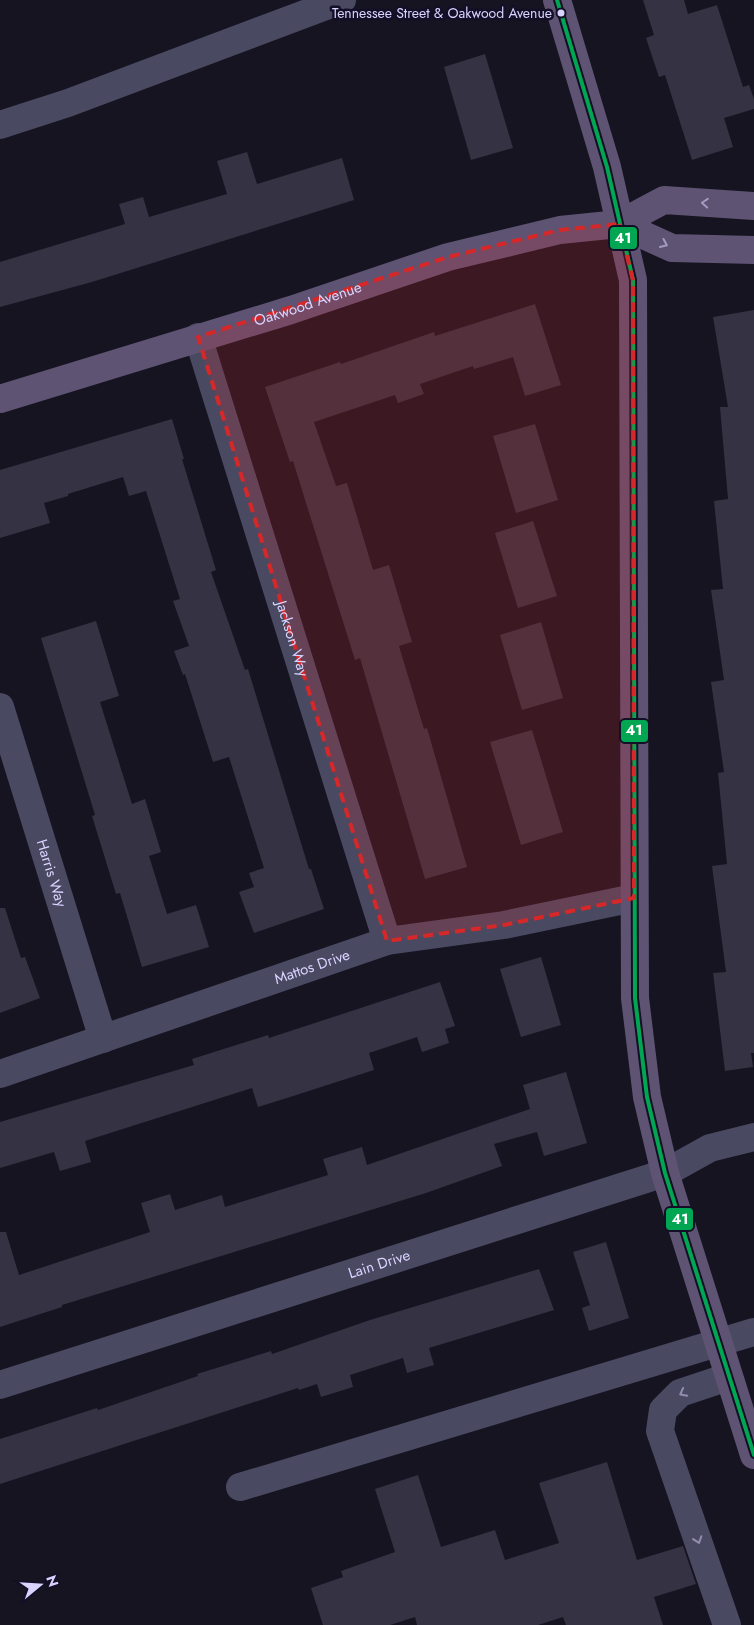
<svg xmlns="http://www.w3.org/2000/svg" width="754" height="1625" viewBox="0 0 754 1625" font-family="Jost,sans-serif">
<style>
.building{fill:#343243}
.lines{fill:none;stroke-linecap:round;stroke-linejoin:round}
.minor{stroke:#4a4962;stroke-width:28}
.major{stroke:#5e5373;stroke-width:28}
.bus-1-casing{stroke:#130f26;stroke-width:8}
.bus-1{stroke:#00a651;stroke-width:4}
.oneway{stroke:#a29ac0}
.oneway2{stroke:#928eb0}
.marked{fill:#d62828;fill-opacity:0.2;stroke:#d62828;stroke-width:4;stroke-dasharray:10 6;stroke-linejoin:round}
.bus-dot{fill:#d9d4ff;stroke:#130f26;stroke-width:2}
.labels{text-anchor:middle;stroke-width:5;stroke-linejoin:round;paint-order:stroke}
.bus-label{font-size:14px;fill:#d9d4ff;stroke:#130f26;text-anchor:end}
.street-label{font-size:15px;fill:#d9d4ff;stroke:#130f26}
.line-badge{stroke:#130f26;stroke-width:2}
.badge-label{font-size:14px;text-anchor:middle;font-weight:bold;fill:#fff}
</style>
<rect width="100%" height="100%" fill="#161421"/>
<!-- building -->
<g class="building">
<path d="M 643,0 L 684,0 L 688,14 L 717,5 L 743,87 L 749,85 L 754,99 L 754,109 L 724,118 L 733,147 L 692,160 L 665,75 L 659,77 L 646,38 L 654,35 Z"/>
<path d="M 485,54 L 513,148 L 471,160 L 444,67 Z"/>
<path d="M 247,152 L 257,184 L 342,158 L 354,200 L 92,282 L 0,307 L 0,262 L 125,224 L 119,204 L 143,197 L 149,217 L 227,194 L 217,161 Z"/>
<path d="M 535,304 L 561,385 L 525,396 L 513,357 L 474,369 L 473,366 L 420,384 L 424,394 L 398,403 L 395,395 L 314,422 L 336,486 L 347,483 L 373,570 L 389,565 L 412,642 L 399,646 L 424,729 L 427,728 L 467,867 L 425,879 L 360,658 L 355,660 L 293,461 L 290,462 L 265,387 L 340,362 L 341,364 L 434,332 L 435,336 Z"/>
<path d="M 754,310 L 754,1053 L 751,1053 L 753,1067 L 725,1071 L 713,973 L 726,972 L 712,866 L 727,864 L 718,773 L 724,772 L 711,682 L 724,680 L 711,590 L 723,589 L 714,501 L 728,499 L 720,407 L 728,407 L 713,317 Z"/>
<path d="M 172,419 L 184,459 L 182,459 L 216,570 L 211,572 L 245,670 L 248,669 L 309,869 L 311,869 L 324,909 L 254,933 L 239,892 L 254,887 L 249,873 L 264,868 L 229,757 L 213,762 L 185,674 L 183,675 L 174,651 L 189,646 L 173,601 L 180,599 L 146,491 L 129,496 L 123,477 L 68,494 L 68,496 L 44,503 L 50,523 L 0,538 L 0,470 Z"/>
<path d="M 535,424 L 558,500 L 516,513 L 493,436 Z"/>
<path d="M 533,521 L 557,596 L 518,608 L 495,533 Z"/>
<path d="M 96,621 L 119,696 L 100,702 L 132,804 L 145,799 L 161,852 L 149,856 L 167,914 L 196,905 L 209,947 L 142,967 L 120,893 L 116,894 L 92,816 L 95,815 L 41,638 Z"/>
<path d="M 541,622 L 563,698 L 522,710 L 500,635 Z"/>
<path d="M 532,730 L 563,832 L 521,845 L 490,742 Z"/>
<path d="M 0,908 L 5,908 L 21,958 L 25,957 L 40,998 L 0,1013 Z"/>
<path d="M 541,957 L 561,1025 L 521,1037 L 500,969 Z"/>
<path d="M 440,982 L 455,1026 L 445,1029 L 449,1043 L 422,1052 L 417,1037 L 369,1053 L 374,1070 L 287,1098 L 258,1107 L 252,1088 L 85,1141 L 91,1162 L 60,1171 L 54,1152 L 0,1168 L 0,1122 L 194,1065 L 192,1059 L 268,1035 L 269,1038 Z"/>
<path d="M 566,1072 L 587,1143 L 544,1156 L 537,1132 L 494,1144 L 502,1166 L 426,1193 L 62,1305 L 62,1307 L 0,1327 L 0,1232 L 6,1232 L 19,1275 L 150,1232 L 141,1203 L 170,1194 L 175,1210 L 222,1195 L 225,1207 L 328,1175 L 323,1159 L 362,1147 L 367,1165 L 530,1109 L 523,1085 Z"/>
<path d="M 606,1242 L 629,1318 L 589,1331 L 582,1308 L 590,1305 L 573,1252 Z"/>
<path d="M 539,1269 L 554,1310 L 429,1348 L 434,1365 L 407,1373 L 403,1358 L 350,1375 L 353,1387 L 321,1397 L 317,1384 L 299,1390 L 298,1388 L 0,1484 L 0,1439 L 97,1408 L 98,1410 L 198,1376 L 197,1374 L 271,1351 L 272,1354 L 370,1320 Z"/>
<path d="M 607,1462 L 637,1560 L 683,1546 L 696,1584 L 654,1597 L 663,1625 L 566,1625 L 563,1617 L 538,1625 L 417,1625 L 415,1617 L 390,1625 L 323,1625 L 311,1588 L 343,1577 L 341,1571 L 395,1552 L 375,1489 L 418,1475 L 441,1547 L 495,1530 L 505,1560 L 559,1543 L 539,1483 Z"/>
</g>
<g class="lines">
<!-- minor -->
<g class="minor">
<path d="M 0,125 L 68,103 L 342,0"/>
<path id="s1" d="M 198,337 L 387,941"/>
<path id="s2" d="M 0,707 L 103,1039"/>
<path id="s3" d="M 0,1074 L 387,941 L 504,925 L 634,898"/>
<path id="s4" d="M 0,1385 L 665,1173 L 710,1148 L 754,1137"/>
<path d="M 240,1487 L 754,1332"/>
<path d="M 727,1625 L 660,1431 L 663,1410 L 680,1393 L 728,1377"/>
</g>
<!-- major -->
<g class="major">
<path d="M 557,0 L 607,167 L 633,280 L 635,998 L 647,1097 L 665,1173 L 754,1455"/>
<path d="M 619,224 L 672,248 L 754,250"/>
<path id="s5" d="M 0,399 L 291,310 L 448,257 L 560,230 L 619,224 L 664,200 L 754,206"/>
</g>
<!-- bus-1 casing -->
<g class="bus-1-casing">
<path id="bus-1" d="M 557,0 L 607,167 L 633,280 L 635,998 L 647,1097 L 665,1173 L 754,1455"/>
</g>
<!-- bus-1 -->
<use href="#bus-1" class="bus-1"/>
</g>
<!-- one-way arrows -->
<defs><path id="oneway-chevron" d="M-2-3.5L2.5 0L-2 3.5" fill="none" stroke-width="1.6" stroke-linecap="round" stroke-linejoin="round" transform="scale(1.25)"/></defs>
<g class="oneway">
<use href="#oneway-chevron" transform="translate(705 203) rotate(-176)"/>
<use href="#oneway-chevron" transform="translate(664 244) rotate(24)"/>
</g>
<g class="oneway2">
<use href="#oneway-chevron" transform="translate(683 1393) rotate(152)"/>
<use href="#oneway-chevron" transform="translate(698 1540) rotate(71)"/>
</g>
<!-- marked area -->
<path class="marked" d="M 619,224 L 633,280 L 634,898 L 504,925 L 387,941 L 198,337 L 448,257 L 560,230 Z"/>
<!-- markers -->
<circle class="bus-dot" cx="561" cy="13" r="4.5"/>
<g class="labels">
<!-- bus labels -->
<g class="bus-label">
<text x="552" y="18">Tennessee Street &amp; Oakwood Avenue</text>
</g>
<!-- street labels -->
<g class="street-label">
<text dy="5" stroke="none"><textPath href="#s5" startOffset="322">Oakwood Avenue</textPath></text>
<text dy="5" stroke="none"><textPath href="#s1" startOffset="316">Jackson Way</textPath></text>
<text dy="5" stroke="none"><textPath href="#s2" startOffset="174">Harris Way</textPath></text>
<text dy="5" stroke="none"><textPath href="#s3" startOffset="330">Mattos Drive</textPath></text>
<text dy="5" stroke="none"><textPath href="#s4" startOffset="398">Lain Drive</textPath></text>
</g>
</g>
<g class="line-badge">
<rect x="609" y="226" width="29" height="24" rx="5" fill="#00a651"/>
<rect x="620" y="719" width="29" height="24" rx="5" fill="#00a651"/>
<rect x="665" y="1207" width="29" height="24" rx="5" fill="#00a651"/>
</g>
<g class="badge-label">
<text x="623" y="243">41</text>
<text x="634" y="735">41</text>
<text x="680" y="1224">41</text>
</g>
<!-- north arrow -->
<g transform="translate(40 1585) rotate(72)" stroke="#130f26" stroke-width="4" paint-order="stroke">
<path d="M0-4L9 19L0 12L-9 19Z" fill="#d9d4ff"/>
<text y="-8" font-size="14" font-weight="bold" text-anchor="middle" fill="#d9d4ff">N</text>
</g>
</svg>
